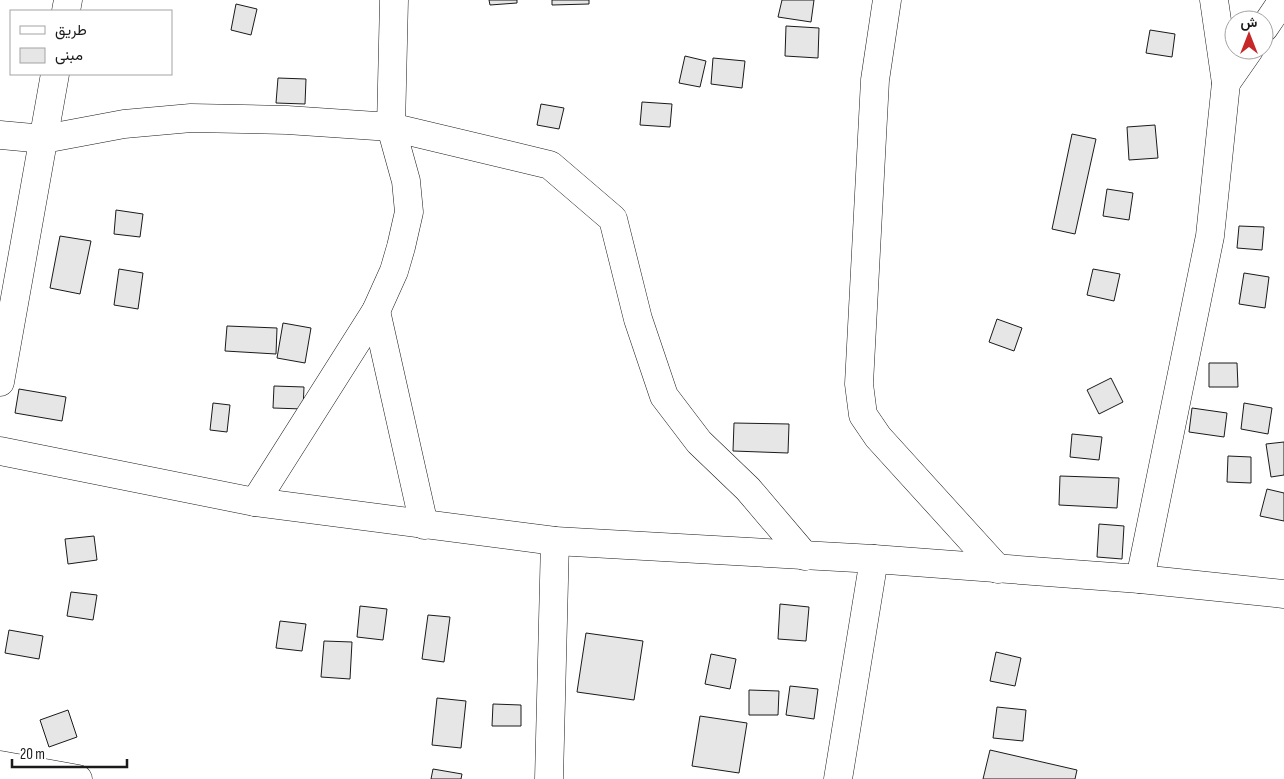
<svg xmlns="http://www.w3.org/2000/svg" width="1284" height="779" viewBox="0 0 1284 779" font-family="'Sofia Sans Condensed',Vazirmatn,sans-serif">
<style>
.building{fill:#e6e6e6;stroke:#1a1a1a}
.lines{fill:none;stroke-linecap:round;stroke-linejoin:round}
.minor-casing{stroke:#1a1a1a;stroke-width:29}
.minor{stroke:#fff;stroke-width:28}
</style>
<rect width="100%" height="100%" fill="#fff"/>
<!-- building -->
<g class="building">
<path d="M 489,0 L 517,0 L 517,3 L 490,5 Z"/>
<path d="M 552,0 L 589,0 L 589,4 L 552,5 Z"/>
<path d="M 782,0 L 814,0 L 811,22 L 778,17 Z"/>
<path d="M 236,4 L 257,9 L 251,35 L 231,30 Z"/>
<path d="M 786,26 L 819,28 L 818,58 L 785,56 Z"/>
<path d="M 1150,30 L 1175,34 L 1172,57 L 1146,53 Z"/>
<path d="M 685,56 L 706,61 L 700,87 L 679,83 Z"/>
<path d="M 713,58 L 745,61 L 742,88 L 711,84 Z"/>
<path d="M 278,78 L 306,79 L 305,104 L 276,103 Z"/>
<path d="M 642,102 L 672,104 L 670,127 L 640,125 Z"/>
<path d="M 541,104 L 564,108 L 559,129 L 537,125 Z"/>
<path d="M 1155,125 L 1158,158 L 1129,160 L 1127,127 Z"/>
<path d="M 1072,134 L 1096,139 L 1075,234 L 1052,229 Z"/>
<path d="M 1107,189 L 1133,193 L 1129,220 L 1103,216 Z"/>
<path d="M 116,210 L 143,214 L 140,237 L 114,234 Z"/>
<path d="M 1239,226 L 1264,227 L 1262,250 L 1237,248 Z"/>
<path d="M 60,236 L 91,241 L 80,294 L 50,288 Z"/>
<path d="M 119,269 L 143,273 L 138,309 L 114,305 Z"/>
<path d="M 1093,269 L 1120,274 L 1114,301 L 1087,295 Z"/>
<path d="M 1244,273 L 1269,277 L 1265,308 L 1239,304 Z"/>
<path d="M 997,319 L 1022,328 L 1014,351 L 989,342 Z"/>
<path d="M 283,323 L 311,328 L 305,363 L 277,358 Z"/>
<path d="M 227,326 L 277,328 L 276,354 L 225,351 Z"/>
<path d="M 1209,363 L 1237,363 L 1238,387 L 1209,387 Z"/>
<path d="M 1111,378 L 1123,402 L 1099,414 L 1087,390 Z"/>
<path d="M 274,386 L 304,387 L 303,409 L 273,408 Z"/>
<path d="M 19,389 L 66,397 L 62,421 L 15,413 Z"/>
<path d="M 213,403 L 230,405 L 227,432 L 210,430 Z"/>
<path d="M 1244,403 L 1272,408 L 1268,434 L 1241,429 Z"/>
<path d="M 1192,408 L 1227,413 L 1224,437 L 1189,432 Z"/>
<path d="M 734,423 L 789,424 L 788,453 L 733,451 Z"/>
<path d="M 1072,434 L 1102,437 L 1099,460 L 1070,457 Z"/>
<path d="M 1284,442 L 1284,475 L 1271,477 L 1266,444 Z"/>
<path d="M 1228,456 L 1251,457 L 1251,483 L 1227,482 Z"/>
<path d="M 1060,476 L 1119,478 L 1117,508 L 1059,505 Z"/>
<path d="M 1267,489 L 1284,493 L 1284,521 L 1260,516 Z"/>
<path d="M 1099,524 L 1124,526 L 1122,559 L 1097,557 Z"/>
<path d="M 94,536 L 97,560 L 68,564 L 65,539 Z"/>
<path d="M 71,592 L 97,595 L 93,620 L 67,616 Z"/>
<path d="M 780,604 L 809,607 L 806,641 L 778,639 Z"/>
<path d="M 360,606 L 387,609 L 383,640 L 357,637 Z"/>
<path d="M 428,615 L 450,617 L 444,662 L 422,659 Z"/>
<path d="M 280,621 L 306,624 L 302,651 L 276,648 Z"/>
<path d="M 9,630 L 43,636 L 39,659 L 5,653 Z"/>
<path d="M 586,633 L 643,641 L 634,700 L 577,692 Z"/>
<path d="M 324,641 L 352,642 L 350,679 L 321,677 Z"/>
<path d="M 996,652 L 1021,658 L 1015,686 L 990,681 Z"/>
<path d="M 711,654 L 736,659 L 730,689 L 705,684 Z"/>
<path d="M 790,686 L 818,689 L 814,719 L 786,715 Z"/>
<path d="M 749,690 L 779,691 L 778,715 L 749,715 Z"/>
<path d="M 437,698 L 466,701 L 461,748 L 432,745 Z"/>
<path d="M 493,704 L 521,705 L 521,726 L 492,726 Z"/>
<path d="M 997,707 L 1026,710 L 1023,741 L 993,738 Z"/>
<path d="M 68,710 L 77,737 L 49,747 L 40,720 Z"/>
<path d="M 700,716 L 747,723 L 739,773 L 692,766 Z"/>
<path d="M 990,750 L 1077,770 L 1075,779 L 983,779 Z"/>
<path d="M 433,769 L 462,774 L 461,779 L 431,779 Z"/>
</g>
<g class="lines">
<!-- minor casing -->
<g class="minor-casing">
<g id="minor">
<path d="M 887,0 L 875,80 L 859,384 L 863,415 L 878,437 L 998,569"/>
<path d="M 66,11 L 68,0"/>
<path d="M 1264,28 L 1283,0"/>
<path d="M 1226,83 L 1249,50"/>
<path d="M 0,135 L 44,139 L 124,124 L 191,118 L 287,120 L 391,127 L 550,165 L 613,219 L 638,319 L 664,396 L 699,442 L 748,489 L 805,556"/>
<path d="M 376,311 L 424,525"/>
<path d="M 0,382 L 55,74"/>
<path d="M 0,451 L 255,502 L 555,541 L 874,559 L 1140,579 L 1284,594"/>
<path d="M 255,502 L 376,311 L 394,271 L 401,247 L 409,212 L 406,181 L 391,127 L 394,0"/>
<path d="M 1140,579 L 1210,236 L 1226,83 L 1214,0"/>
<path d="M 0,765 L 78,779"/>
<path d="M 549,779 L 555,541"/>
<path d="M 838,779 L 874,559"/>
</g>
</g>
<!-- minor -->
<use href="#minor" class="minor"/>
</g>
<!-- legend -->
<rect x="10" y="10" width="162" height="65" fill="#ffffff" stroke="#a3a3a3"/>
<rect x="20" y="26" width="25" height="8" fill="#ffffff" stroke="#a3a3a3"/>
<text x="55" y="35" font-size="15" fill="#1a1a1a">طريق</text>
<rect x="20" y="48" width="25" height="15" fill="#e6e6e6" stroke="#a3a3a3"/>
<text x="55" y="60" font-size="15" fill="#1a1a1a">مبنى</text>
<!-- north arrow -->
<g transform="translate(1249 35)"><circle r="24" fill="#ffffff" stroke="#a3a3a3"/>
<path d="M0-4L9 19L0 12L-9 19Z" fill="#c62828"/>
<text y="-8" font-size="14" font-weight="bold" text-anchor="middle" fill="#1a1a1a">ش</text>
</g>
<!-- scale -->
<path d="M12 759v8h115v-8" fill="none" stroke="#1a1a1a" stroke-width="2.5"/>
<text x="20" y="759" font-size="15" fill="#1a1a1a" stroke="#ffffff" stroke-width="4" paint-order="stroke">20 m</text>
</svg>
